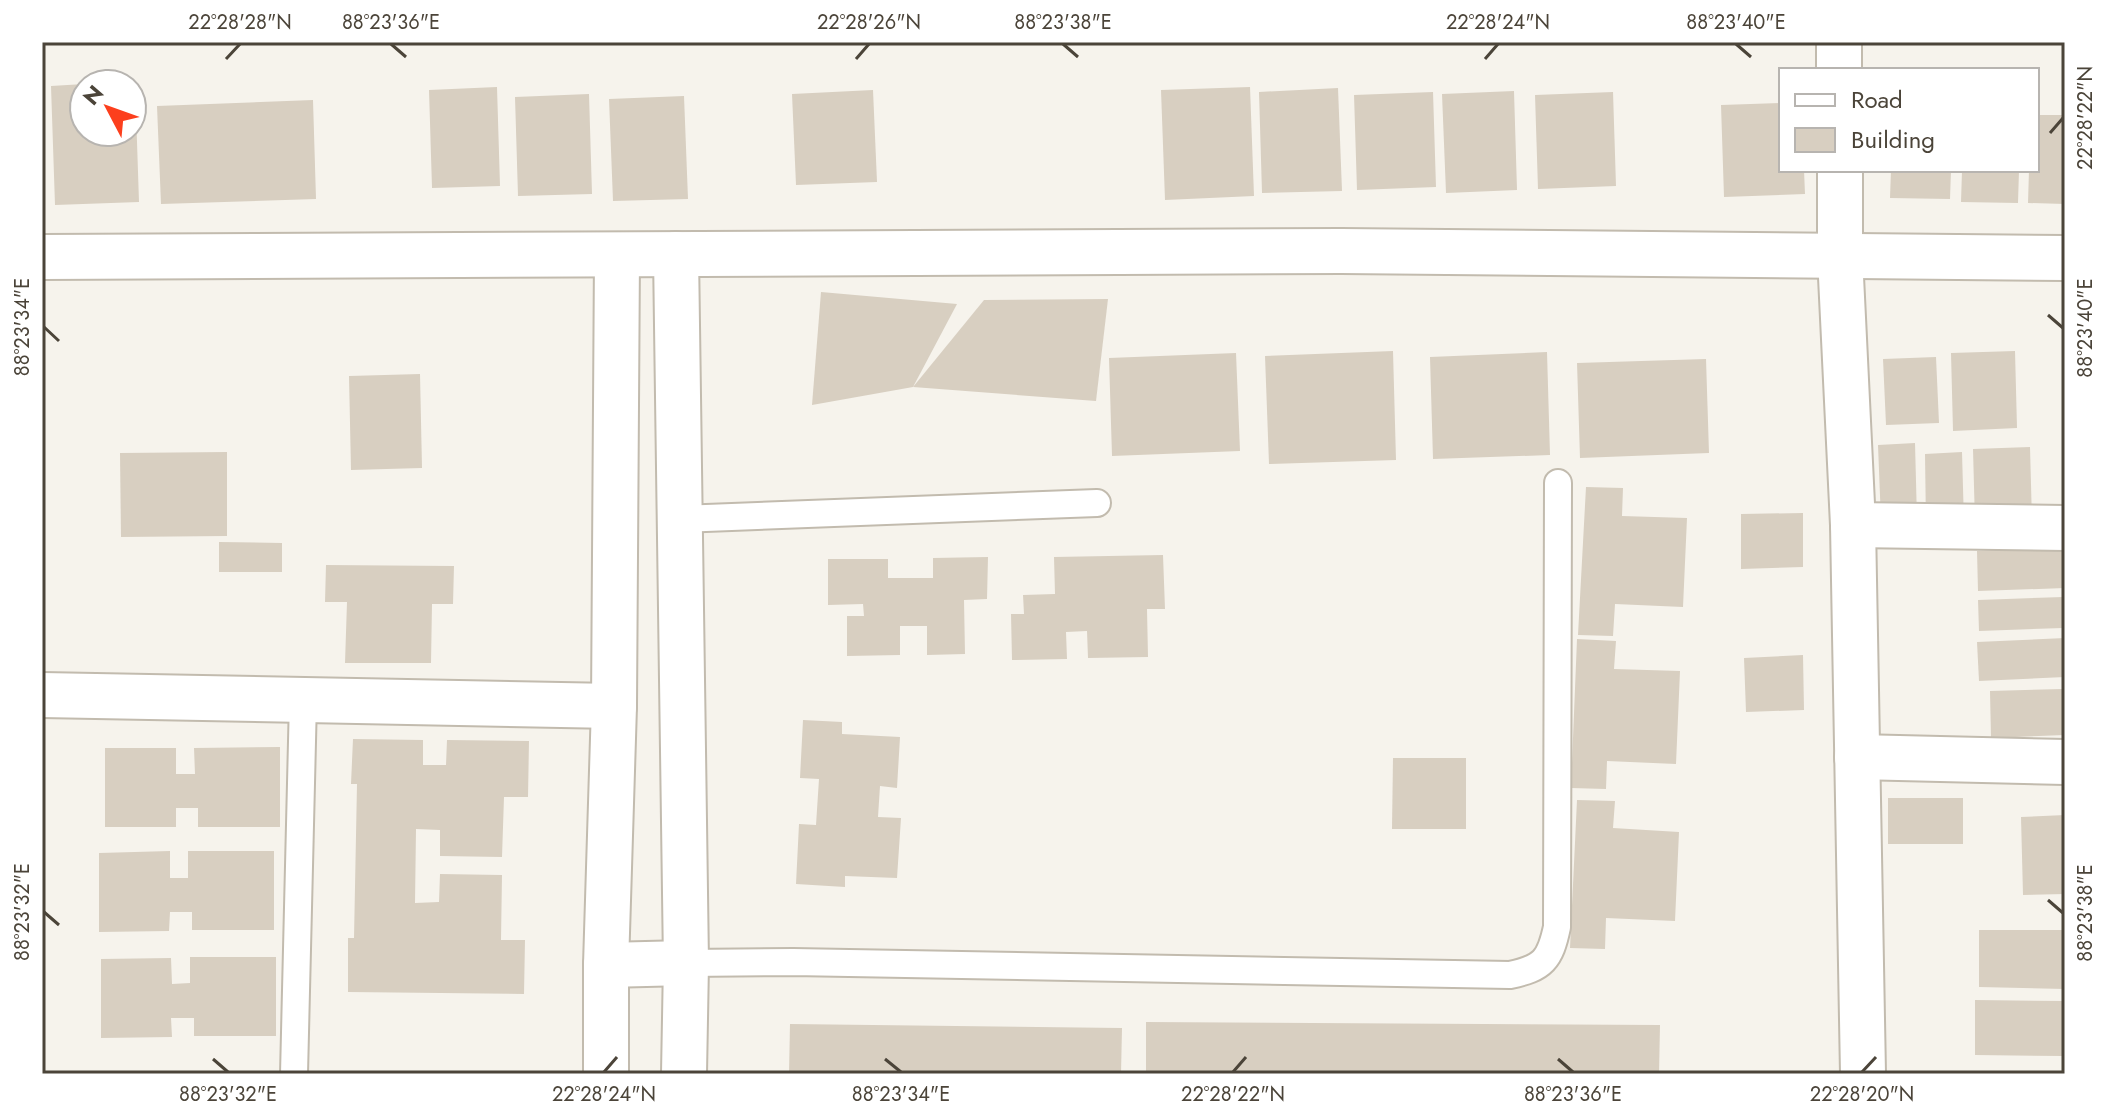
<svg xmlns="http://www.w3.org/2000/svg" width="2107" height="1116" viewBox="0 0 2107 1116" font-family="Jost,sans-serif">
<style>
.building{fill:#d8cfc1}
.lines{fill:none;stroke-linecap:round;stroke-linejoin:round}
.lane-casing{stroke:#c2bbae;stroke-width:30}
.street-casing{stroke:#c2bbae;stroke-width:48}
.lane{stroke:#fff;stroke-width:26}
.street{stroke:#fff;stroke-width:44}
.ticks{fill:none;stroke:#4b4439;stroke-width:3}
.neatline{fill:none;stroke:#4b4439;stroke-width:3}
.ticks-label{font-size:20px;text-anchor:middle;fill:#4b4439}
</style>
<rect width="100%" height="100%" fill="#f6f3ec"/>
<!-- building -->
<g class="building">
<path d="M 135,82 L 139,202 L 55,205 L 51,86 L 84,84 L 84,132 L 132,132 L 132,83 Z"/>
<path d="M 497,87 L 500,186 L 432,188 L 429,90 Z"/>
<path d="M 1250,87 L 1254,196 L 1165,200 L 1161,90 Z"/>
<path d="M 1338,88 L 1342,191 L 1262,193 L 1259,92 Z"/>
<path d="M 873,90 L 877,182 L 796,185 L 792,94 Z"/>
<path d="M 1514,91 L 1517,190 L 1446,193 L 1442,94 Z"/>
<path d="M 1433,92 L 1436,187 L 1357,190 L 1354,95 Z"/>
<path d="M 1613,92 L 1616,186 L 1538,189 L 1535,95 Z"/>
<path d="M 589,94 L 592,194 L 518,196 L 515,97 Z"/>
<path d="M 684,96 L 688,199 L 613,201 L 609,99 Z"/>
<path d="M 313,100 L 316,199 L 161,204 L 157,106 Z"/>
<path d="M 1781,103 L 1781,170 L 1804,170 L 1805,194 L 1724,197 L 1721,105 Z"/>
<path d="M 2037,115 L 2065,115 L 2065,204 L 2028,203 L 2029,170 L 2037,170 Z"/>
<path d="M 1891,170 L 1951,170 L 1950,199 L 1890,198 Z"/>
<path d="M 1962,170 L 2019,170 L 2018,203 L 1961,202 Z"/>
<path d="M 821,292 L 957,304 L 913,387 L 812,405 Z"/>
<path d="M 1108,299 L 1096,401 L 913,387 L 984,300 Z"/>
<path d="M 1393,351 L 1396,460 L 1269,464 L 1265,356 Z"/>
<path d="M 2015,351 L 2017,428 L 1953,431 L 1951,353 Z"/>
<path d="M 1547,352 L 1550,455 L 1433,459 L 1430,357 Z"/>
<path d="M 1236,353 L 1240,451 L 1112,456 L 1109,358 Z"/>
<path d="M 1936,357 L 1939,423 L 1886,425 L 1883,359 Z"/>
<path d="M 1706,359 L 1709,453 L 1580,458 L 1577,363 Z"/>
<path d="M 420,374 L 422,468 L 351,470 L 349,376 Z"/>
<path d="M 1915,443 L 1917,519 L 1881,521 L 1878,445 Z"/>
<path d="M 2030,447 L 2032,521 L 1975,523 L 1973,449 Z"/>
<path d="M 227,452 L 227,536 L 121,537 L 120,453 Z"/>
<path d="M 1962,452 L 1964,523 L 1926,525 L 1925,454 Z"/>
<path d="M 1586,487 L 1623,488 L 1622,516 L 1687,518 L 1683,607 L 1615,604 L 1613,636 L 1578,635 Z"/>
<path d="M 1803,513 L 1803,567 L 1741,569 L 1741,514 Z"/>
<path d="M 219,542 L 282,543 L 282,572 L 219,572 Z"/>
<path d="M 2065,547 L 2065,588 L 1978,591 L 1977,551 Z"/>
<path d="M 1163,555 L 1165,609 L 1147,609 L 1148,657 L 1088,658 L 1087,631 L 1066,632 L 1067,659 L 1012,660 L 1011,614 L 1024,614 L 1023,595 L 1055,594 L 1054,557 Z"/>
<path d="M 988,557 L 987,599 L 964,600 L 965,654 L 927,655 L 927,626 L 900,626 L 900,655 L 847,656 L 847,616 L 864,616 L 863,604 L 828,605 L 828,559 L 888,559 L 888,578 L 933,578 L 933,558 Z"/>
<path d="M 326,565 L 454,566 L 453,604 L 432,604 L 431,663 L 345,663 L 347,602 L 325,602 Z"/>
<path d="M 2063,597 L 2063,628 L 1979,631 L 1978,600 Z"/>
<path d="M 2065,638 L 2065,677 L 1979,681 L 1977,642 Z"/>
<path d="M 1577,639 L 1616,641 L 1614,669 L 1680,671 L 1676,764 L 1607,761 L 1606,789 L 1571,788 Z"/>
<path d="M 1803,655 L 1804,710 L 1746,712 L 1744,658 Z"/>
<path d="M 2063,689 L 2065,735 L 1991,738 L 1990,691 Z"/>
<path d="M 803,720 L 842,722 L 842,734 L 900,737 L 897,788 L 880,786 L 878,817 L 901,818 L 897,878 L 845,876 L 845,887 L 796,884 L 799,824 L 816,825 L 819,779 L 800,778 Z"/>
<path d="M 353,739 L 423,740 L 423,765 L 446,765 L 447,740 L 529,741 L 528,797 L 504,797 L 502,857 L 440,856 L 440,830 L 416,829 L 415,903 L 439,902 L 440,874 L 502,875 L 501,940 L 525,940 L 524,994 L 348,992 L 348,938 L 354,938 L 357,784 L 351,784 Z"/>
<path d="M 280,747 L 280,827 L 198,827 L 198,808 L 176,808 L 176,827 L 105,827 L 105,748 L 176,748 L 176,774 L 195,774 L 194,748 Z"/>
<path d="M 1393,758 L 1466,758 L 1466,829 L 1392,829 Z"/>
<rect x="1888" y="798" width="75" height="46"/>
<path d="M 1577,800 L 1615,801 L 1613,828 L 1679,832 L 1675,921 L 1606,918 L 1605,949 L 1570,948 Z"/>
<path d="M 2065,815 L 2065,894 L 2023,895 L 2021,817 Z"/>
<path d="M 170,851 L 170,878 L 188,878 L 188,851 L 274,851 L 274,930 L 192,930 L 192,912 L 170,912 L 169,931 L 99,932 L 99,853 Z"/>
<path d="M 1979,930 L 2065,930 L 2065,989 L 1979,987 Z"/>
<path d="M 190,957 L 276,957 L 276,1036 L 194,1036 L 194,1018 L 171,1018 L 172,1037 L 101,1038 L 101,959 L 171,958 L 172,984 L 190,983 Z"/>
<path d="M 1975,1000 L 2065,1001 L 2063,1056 L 1975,1055 Z"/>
<path d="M 1146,1022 L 1660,1025 L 1659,1074 L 1146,1074 Z"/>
<path d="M 790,1024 L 1122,1028 L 1121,1074 L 789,1074 Z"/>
</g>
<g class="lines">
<!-- lane casing -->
<g class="lane-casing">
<g id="lane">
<path d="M 680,519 L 1097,503"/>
<path d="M 686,963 L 793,962 L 1510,975 C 1543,968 1550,960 1557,927 L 1558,483"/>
<path d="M 294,1074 L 303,700"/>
</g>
</g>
<!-- street casing -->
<g class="street-casing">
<g id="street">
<path d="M 1839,42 L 1839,70"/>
<path d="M 1840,170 L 1840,256 L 1853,525 L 1863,1074"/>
<path d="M 676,254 L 686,963 L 684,1074"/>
<path d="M 42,257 L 1341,251 L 2065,258"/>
<path d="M 1853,525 L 2065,528"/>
<path d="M 42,695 L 614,706"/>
<path d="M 1857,757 L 2065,762"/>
<path d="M 606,965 L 686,963"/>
<path d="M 606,1074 L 606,965 L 614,706 L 617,255"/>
</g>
</g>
<!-- lane -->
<use href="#lane" class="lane"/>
<!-- street -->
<use href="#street" class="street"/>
</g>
<!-- ticks -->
<path class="ticks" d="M 391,44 L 406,57M 1063,44 L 1078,57M 1736,44 L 1751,57M 226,59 L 240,44M 856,59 L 869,44M 1485,59 L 1498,44M 2050,133 L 2063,118M 2048,315 L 2063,328M 44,327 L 59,341M 2048,900 L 2063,913M 44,912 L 59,925M 213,1059 L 228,1072M 885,1059 L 901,1072M 1558,1059 L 1573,1072M 604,1072 L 617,1057M 1233,1072 L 1246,1057M 1862,1072 L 1876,1057"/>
<!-- border -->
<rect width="2107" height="1116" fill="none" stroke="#ffffff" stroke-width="88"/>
<!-- legend -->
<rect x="1779" y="68" width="260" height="104" fill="#ffffff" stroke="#b7b4b0" stroke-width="2"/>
<rect x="1795" y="94" width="40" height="12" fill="#ffffff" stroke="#b7b4b0" stroke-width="2"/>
<text x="1851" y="108" font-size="24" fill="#4b4439">Road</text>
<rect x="1795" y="128" width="40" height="24" fill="#d8cfc1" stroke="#b7b4b0" stroke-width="2"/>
<text x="1851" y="148" font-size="24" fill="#4b4439">Building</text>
<!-- north arrow -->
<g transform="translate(108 108) rotate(311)"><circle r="38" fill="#ffffff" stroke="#b7b4b0" stroke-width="2"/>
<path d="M0-6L14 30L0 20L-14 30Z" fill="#fc3f1d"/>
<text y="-12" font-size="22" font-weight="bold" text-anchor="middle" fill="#4b4439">N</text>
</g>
<rect x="44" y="44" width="2019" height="1028" class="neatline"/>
<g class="ticks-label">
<text x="240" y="29">22°28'28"N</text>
<text x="391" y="29">88°23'36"E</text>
<text x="869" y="29">22°28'26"N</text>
<text x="1063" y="29">88°23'38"E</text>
<text x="1498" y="29">22°28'24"N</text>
<text x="1736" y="29">88°23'40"E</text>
<text transform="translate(2085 118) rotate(-90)" y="7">22°28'22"N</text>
<text transform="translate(22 327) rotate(-90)" y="7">88°23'34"E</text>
<text transform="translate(2085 328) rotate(-90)" y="7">88°23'40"E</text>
<text transform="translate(22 912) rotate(-90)" y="7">88°23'32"E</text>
<text transform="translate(2085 913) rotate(-90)" y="7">88°23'38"E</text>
<text x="228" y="1101">88°23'32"E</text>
<text x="604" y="1101">22°28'24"N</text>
<text x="901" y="1101">88°23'34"E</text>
<text x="1233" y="1101">22°28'22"N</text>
<text x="1573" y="1101">88°23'36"E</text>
<text x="1862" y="1101">22°28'20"N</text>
</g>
</svg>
